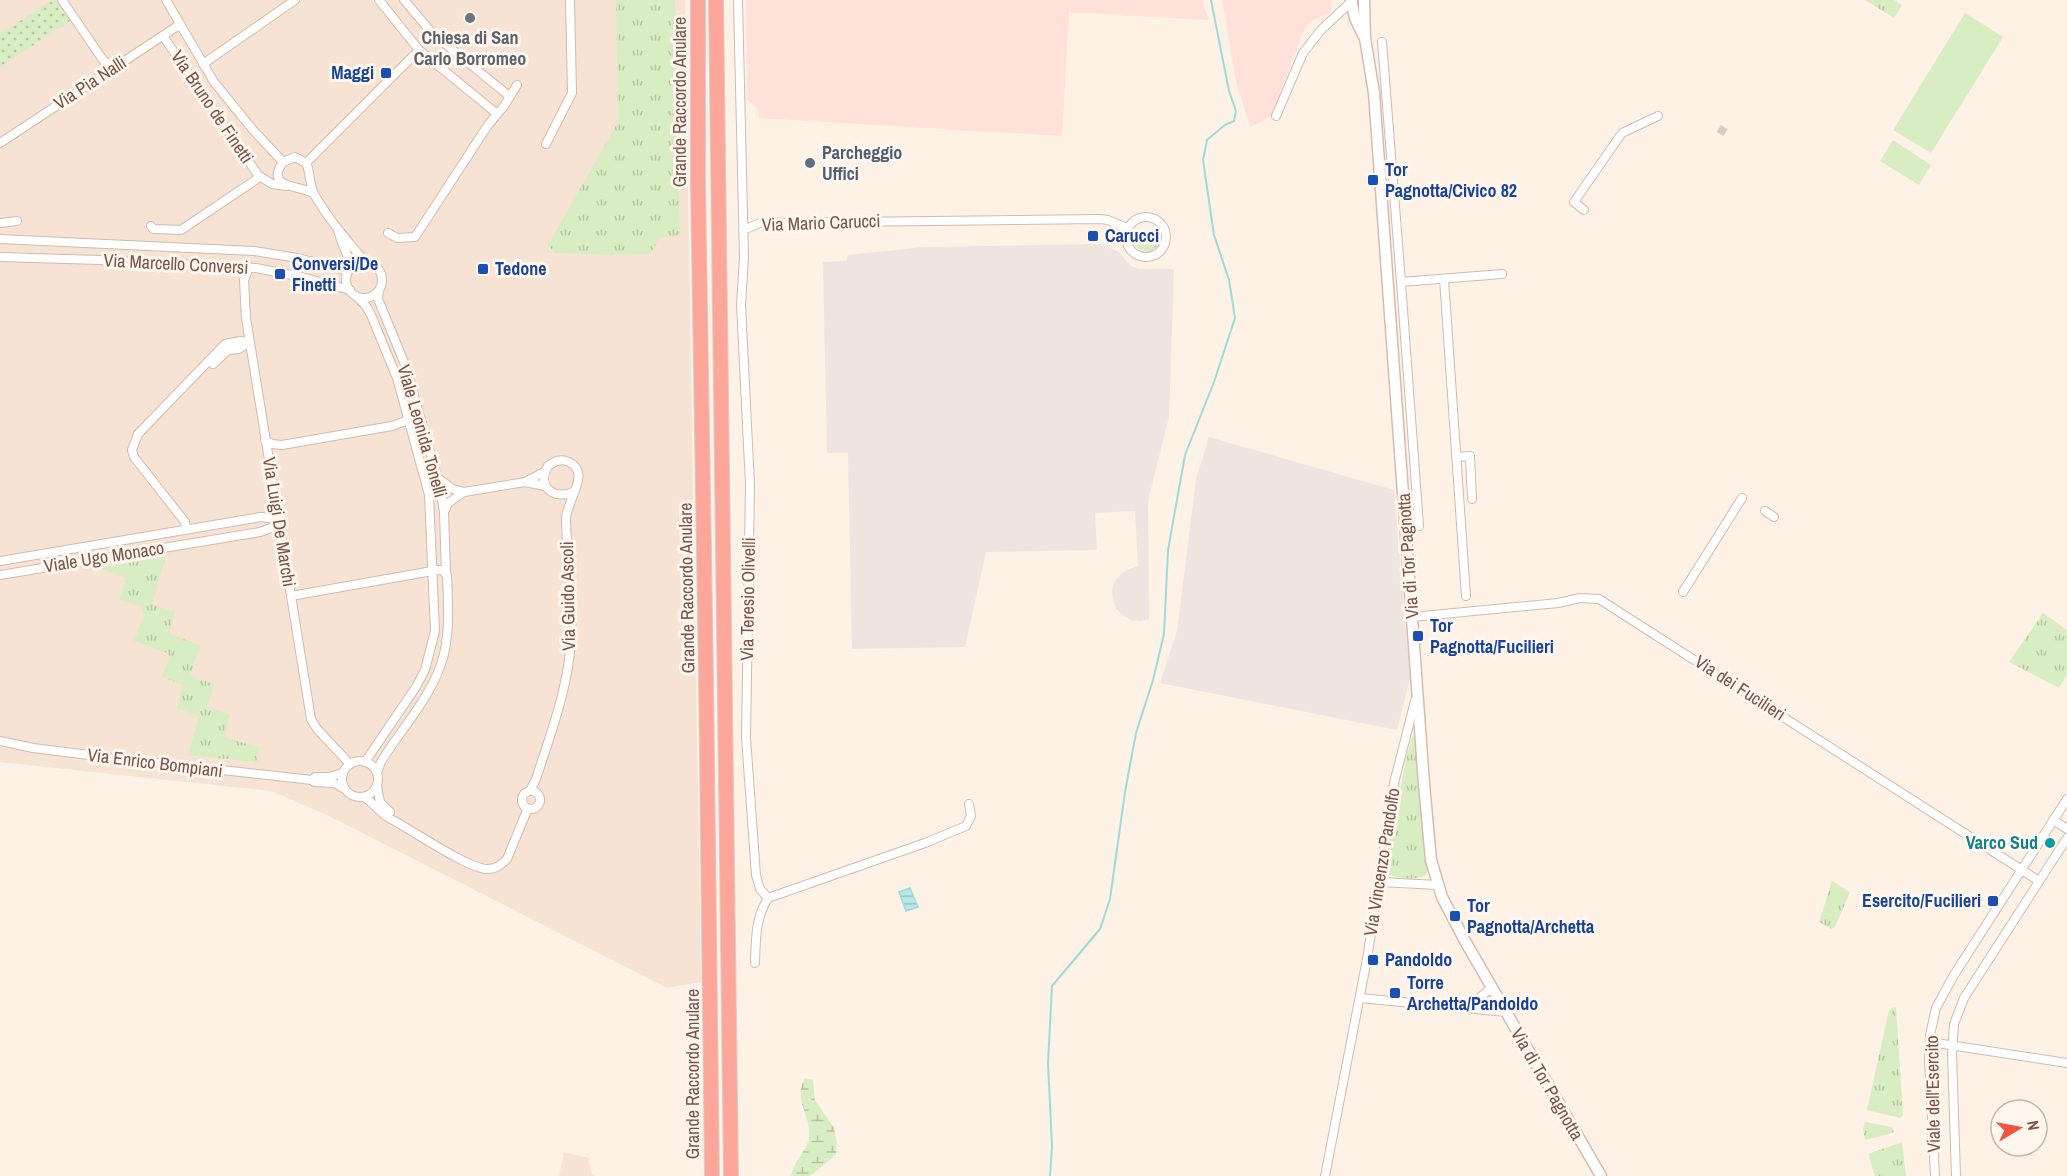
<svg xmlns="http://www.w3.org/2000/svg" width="2067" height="1176" viewBox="0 0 2067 1176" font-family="'Archivo Narrow',sans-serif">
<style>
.residential{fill:#f6e3d4}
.commercial{fill:#ffe0da}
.industrial{fill:#eee5e0}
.grass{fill:url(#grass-tufts)}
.wetland{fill:url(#wetland-marsh)}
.garden{fill:url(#garden-dots)}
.pitch{fill:#d9edc3}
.water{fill:url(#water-rules);stroke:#9edadc;stroke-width:1.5}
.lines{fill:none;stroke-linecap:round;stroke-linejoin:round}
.stream{stroke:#9edadc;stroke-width:2}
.street-tunnel{stroke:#ddcac0;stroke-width:8;stroke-dasharray:8 4;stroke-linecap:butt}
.street-casing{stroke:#d4baae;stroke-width:10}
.secondary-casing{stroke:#d9bbad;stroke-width:13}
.highway-casing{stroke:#dacfcc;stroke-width:16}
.street{stroke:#fff;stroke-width:8}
.secondary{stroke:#fff;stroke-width:10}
.highway{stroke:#fca799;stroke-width:14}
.worship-dot{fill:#6b7280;stroke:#fff6ee;stroke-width:2}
.transit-dot{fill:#1a4fb4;stroke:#fff6ee;stroke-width:2}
.service-dot{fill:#5c6f8a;stroke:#fff6ee;stroke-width:2}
.culture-dot{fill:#0f9aa8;stroke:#fff6ee;stroke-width:2}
.labels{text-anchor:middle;stroke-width:6;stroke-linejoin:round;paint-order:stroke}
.worship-label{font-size:18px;font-weight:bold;fill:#5b616d;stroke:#fff6ee}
.transit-label{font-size:18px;font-weight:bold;fill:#164399;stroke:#fff6ee;text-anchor:start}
.street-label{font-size:18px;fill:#7a5449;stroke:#fff6ee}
.service-label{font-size:18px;font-weight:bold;fill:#4e5e75;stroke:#fff6ee;text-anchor:start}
.culture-label{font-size:18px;font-weight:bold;fill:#0d838f;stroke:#fff6ee;text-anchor:end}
</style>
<defs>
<pattern id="grass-tufts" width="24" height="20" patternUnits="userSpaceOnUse" patternTransform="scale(1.5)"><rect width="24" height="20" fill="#d9edc3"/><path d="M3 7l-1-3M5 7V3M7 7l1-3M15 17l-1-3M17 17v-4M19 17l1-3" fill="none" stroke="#b5c3a0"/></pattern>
<pattern id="wetland-marsh" width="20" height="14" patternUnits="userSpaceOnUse" patternTransform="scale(1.5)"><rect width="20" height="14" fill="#d9edc3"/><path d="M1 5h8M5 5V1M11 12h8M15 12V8" fill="none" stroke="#b5c3a0"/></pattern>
<pattern id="garden-dots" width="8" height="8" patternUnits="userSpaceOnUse" patternTransform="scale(1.5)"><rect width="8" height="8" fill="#d9edc3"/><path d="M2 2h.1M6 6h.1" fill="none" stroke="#b5c3a0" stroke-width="1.8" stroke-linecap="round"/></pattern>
<pattern id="water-rules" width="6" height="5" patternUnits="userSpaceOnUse" patternTransform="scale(1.5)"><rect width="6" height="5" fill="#b9e8e9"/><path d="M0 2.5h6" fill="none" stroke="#9bbfbf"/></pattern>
</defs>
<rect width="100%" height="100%" fill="#fef2e7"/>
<!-- residential -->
<g class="residential">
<path d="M 0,0 L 685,0 L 701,982 L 667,988 L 329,816 L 271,791 L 0,762 Z"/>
<path d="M 564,1152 L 589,1158 L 591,1172 L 595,1176 L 559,1176 Z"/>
</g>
<!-- commercial -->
<g class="commercial">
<path d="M 746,0 L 1202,0 L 1209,20 L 1069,12 L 1062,136 L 759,118 L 758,108 L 747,100 Z"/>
<path d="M 1222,0 L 1331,0 L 1331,12 L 1310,22 L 1303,31 L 1272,115 L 1260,123 L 1250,127 L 1236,81 Z"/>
</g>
<!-- industrial -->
<g class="industrial">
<path d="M 1102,244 L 1119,252 L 1131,266 L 1139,269 L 1174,269 L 1169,417 L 1148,501 L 1149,619 L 1140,621 L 1131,620 L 1122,615 L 1116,608 L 1113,599 L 1112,590 L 1115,581 L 1121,574 L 1129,569 L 1138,566 L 1135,511 L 1095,513 L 1097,550 L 986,552 L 965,647 L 852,649 L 848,453 L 827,453 L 823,262 L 846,261 L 848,255 L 923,247 Z"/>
<path d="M 1209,437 L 1394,490 L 1410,678 L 1397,730 L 1160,683 L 1177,631 L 1196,479 Z"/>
</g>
<!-- grass -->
<g class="grass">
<path d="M 616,0 L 675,0 L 680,235 L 660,238 L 650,254 L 614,255 L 555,253 L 548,245 L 618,122 Z"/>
<path d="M 1865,0 L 1894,0 L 1902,5 L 1894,18 Z"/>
<path d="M 1160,234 C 1161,244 1157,248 1148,252 C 1139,250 1134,247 1132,237 Z"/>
<path d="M 166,557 L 152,604 L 175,612 L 169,634 L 200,645 L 190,676 L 214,684 L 207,708 L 230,714 L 224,737 L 260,748 L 256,762 L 188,755 L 199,716 L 177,708 L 183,685 L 162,677 L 169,658 L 167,653 L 134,641 L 144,615 L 140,605 L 119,600 L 127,578 L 99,568 Z"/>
<path d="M 2043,613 L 2067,630 L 2067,675 L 2059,688 L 2009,662 Z"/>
<path d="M 1414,736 L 1417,740 L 1423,840 L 1428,866 L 1426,875 C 1417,881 1393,879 1385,872 L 1384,869 L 1407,755 L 1412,737 Z"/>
<path d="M 1832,881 L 1850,892 L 1835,927 L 1831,929 L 1819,922 Z"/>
<path d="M 1894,1007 L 1896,1008 L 1903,1115 L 1900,1118 L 1867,1110 L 1889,1010 Z"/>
<path d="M 1865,1122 L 1892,1127 L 1894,1131 L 1893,1133 L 1865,1140 L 1863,1129 Z"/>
<path d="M 1902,1142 L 1906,1176 L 1875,1176 L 1868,1154 Z"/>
</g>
<!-- wetland -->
<path class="wetland" d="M 805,1078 L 813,1080 L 815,1100 L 834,1128 L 837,1143 L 836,1155 L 810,1176 L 791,1176 C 794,1160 807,1151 809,1138 C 812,1116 792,1099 805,1078 Z"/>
<!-- garden -->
<path class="garden" d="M 52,0 L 59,0 L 72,20 L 0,67 L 0,34 Z"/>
<!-- pitch -->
<g class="pitch">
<path d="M 1965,13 L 2003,37 L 1931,153 L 1893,130 Z"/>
<path d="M 1893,140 L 1931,165 L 1919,185 L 1880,161 Z"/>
</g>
<!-- water -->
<path class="water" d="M 910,888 L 918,907 L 906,911 L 899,892 Z"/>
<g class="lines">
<!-- stream -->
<path class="stream" d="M 1050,1176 L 1052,1147 L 1048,1063 L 1052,986 L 1100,929 L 1110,899 L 1125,792 L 1136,733 L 1153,680 L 1164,634 L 1168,550 L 1185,455 L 1214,382 L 1235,318 L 1229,280 L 1214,235 L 1203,160 L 1207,140 L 1225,125 L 1234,121 L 1236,111 L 1229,91 L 1211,0"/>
<!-- street-tunnel -->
<path class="street-tunnel" d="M 1720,134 L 1725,126"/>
<!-- street casing -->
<g class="street-casing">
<g id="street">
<path d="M 62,0 L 103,60 L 110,65 L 114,66"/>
<path d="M 166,0 L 214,82 L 253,130 L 283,162"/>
<path d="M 379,0 L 419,50 L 496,113"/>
<path d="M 404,0 L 432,33 L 509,96"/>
<path d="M 738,0 L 744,258 L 741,305 L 750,485 L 746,738 L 756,875 L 760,889 L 768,898 C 755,919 756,939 755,963"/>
<path d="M 163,36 L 258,175 L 272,184 L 286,186"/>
<path d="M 1382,42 L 1401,282 L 1502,274"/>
<path d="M 203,64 L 295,0"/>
<path d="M 1276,116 L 1303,53 L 1321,30 L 1353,0"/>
<path d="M 0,143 L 176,27 L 181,26"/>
<path d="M 546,144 L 572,93 L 570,0"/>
<path d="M 306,163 L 419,50"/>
<path d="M 313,193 C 301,185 264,189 283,162 L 295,157 L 306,163 C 311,173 309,184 314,194 C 328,219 347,240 365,262"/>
<path d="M 1584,210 L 1574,202 L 1622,133 L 1658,116"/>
<circle cx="1146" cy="237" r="20"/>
<path d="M 0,223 L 17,221"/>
<path d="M 151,226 L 153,229 L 181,230 L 260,177"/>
<path d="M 338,230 C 341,243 348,254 351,267"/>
<path d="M 743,230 L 760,223 L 1100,219 L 1108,220 L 1127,228"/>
<path d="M 388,233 L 397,238 L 415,237 L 488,125 L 504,106 L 517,85"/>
<path d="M 0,239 L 254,251 L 297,258 L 348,271"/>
<path d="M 0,257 L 100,260 L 256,268 L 302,277 L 350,290"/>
<circle cx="364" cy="280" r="18"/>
<path d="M 249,267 L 244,280 L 246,318 L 311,719 L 317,729 L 350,764"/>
<path d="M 1444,279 L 1466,596"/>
<path d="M 1401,282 L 1419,526"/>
<path d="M 379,291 L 378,299 L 406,367 L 440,488 L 444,512 L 446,574"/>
<path d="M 357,297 L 366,306 L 371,315 L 397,378 L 429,495 L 435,631 L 425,670 L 416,687 L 365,762"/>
<path d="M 213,364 L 228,350 L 239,349 L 249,342"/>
<path d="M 265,440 L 272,444 L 282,445 L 392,426 C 403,422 412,417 422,423"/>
<path d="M 1457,457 L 1470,456 L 1472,499"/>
<path d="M 439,479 L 453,489 L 464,492"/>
<path d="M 525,482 L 544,472"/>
<path d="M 445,510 L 448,503 L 464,492 L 525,482 L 545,486"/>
<path d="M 1765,511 L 1774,517"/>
<path d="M 186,530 L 185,522 L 134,457 L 132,450 L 138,434 L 225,344 L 241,341 L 249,342"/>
<path d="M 0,561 L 261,517 L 279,519"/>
<path d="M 0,575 L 260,532 L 279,525"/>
<path d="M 1683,592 L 1742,498"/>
<path d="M 291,596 L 438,570 L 442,570 L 447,575 C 448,602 450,628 444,654 C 434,695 402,727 381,762 L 377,773"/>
<path d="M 1412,617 L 1558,603 L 1580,598 L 1599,599 L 2039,881"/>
<path d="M 0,741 L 33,748 L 113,758 L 312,780 L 314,782 L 334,783 L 345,789"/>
<circle cx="360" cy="779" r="18"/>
<path d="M 312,780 L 315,777 L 328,777 L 343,773"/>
<path d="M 377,786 L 380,802 L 390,812"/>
<path d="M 530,791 L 536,779 C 551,733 569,686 571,638 C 573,598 567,559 566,519 C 566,501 592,473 569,462 C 561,458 555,461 548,466 C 536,485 553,501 573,492"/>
<circle cx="531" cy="800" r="9"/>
<path d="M 364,797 C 374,803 380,813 389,818 C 409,828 468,869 487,869 C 496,869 501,865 507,859 L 528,808"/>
<path d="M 2053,820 L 2067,829"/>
<path d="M 1380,882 L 1438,885"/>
<path d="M 768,898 L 925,843 L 966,826 L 971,816 L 969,804"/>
<path d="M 1360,998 L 1506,1012"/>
<path d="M 1467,1009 L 1492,987"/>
<path d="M 1930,1042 L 2067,1063"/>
<path d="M 1325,1176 L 1367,959 L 1394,783 L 1415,701"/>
<path d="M 1935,1176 L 1929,1060 L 1930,1035 L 1936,1008 L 1954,975 L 2067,799"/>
<path d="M 1956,1176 L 1952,1054 L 1954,1024 L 1964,998 L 2067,838"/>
</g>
</g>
<!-- secondary casing -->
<g class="secondary-casing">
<g id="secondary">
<path d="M 1351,0 L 1355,18 L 1363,35"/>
<path d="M 1364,0 L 1365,38 L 1374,93 L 1424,784 L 1431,860 L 1442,897 L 1465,941 L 1601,1176"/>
</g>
</g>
<!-- highway casing -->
<g class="highway-casing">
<g id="highway">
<path d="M 698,0 L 698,186 L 706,676 L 712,1176"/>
<path d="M 716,0 L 731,1176"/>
</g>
</g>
<!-- street -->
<use href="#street" class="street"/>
<!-- secondary -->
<use href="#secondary" class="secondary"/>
<!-- highway -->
<use href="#highway" class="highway"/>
</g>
<!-- markers -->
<circle class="worship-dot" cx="470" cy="18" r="6"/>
<g class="transit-dot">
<rect x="380" y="67" width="12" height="12" rx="3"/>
<rect x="1367" y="174" width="12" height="12" rx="3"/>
<rect x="1087" y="230" width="12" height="12" rx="3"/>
<rect x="477" y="263" width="12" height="12" rx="3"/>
<rect x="274" y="268" width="12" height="12" rx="3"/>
<rect x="1412" y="630" width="12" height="12" rx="3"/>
<rect x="1987" y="895" width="12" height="12" rx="3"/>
<rect x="1449" y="910" width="12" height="12" rx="3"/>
<rect x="1367" y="954" width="12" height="12" rx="3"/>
<rect x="1389" y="987" width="12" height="12" rx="3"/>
</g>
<circle class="service-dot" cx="810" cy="163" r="6"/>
<circle class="culture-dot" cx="2050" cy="843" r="6"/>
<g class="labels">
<!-- worship labels -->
<g class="worship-label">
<text x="470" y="44">Chiesa di San<tspan x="470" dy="21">Carlo Borromeo</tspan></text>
</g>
<!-- transit labels -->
<g class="transit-label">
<text x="374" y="79" text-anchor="end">Maggi</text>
<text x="1385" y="176">Tor<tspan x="1385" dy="21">Pagnotta/Civico 82</tspan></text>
<text x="1105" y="242">Carucci</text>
<text x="292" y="270">Conversi/De<tspan x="292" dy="21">Finetti</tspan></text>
<text x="495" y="275">Tedone</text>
<text x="1430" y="632">Tor<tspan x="1430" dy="21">Pagnotta/Fucilieri</tspan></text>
<text x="1981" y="907" text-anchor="end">Esercito/Fucilieri</text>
<text x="1467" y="912">Tor<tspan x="1467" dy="21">Pagnotta/Archetta</tspan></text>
<text x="1385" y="966">Pandoldo</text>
<text x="1407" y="989">Torre<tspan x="1407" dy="21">Archetta/Pandoldo</tspan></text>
</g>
<!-- street labels -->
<g class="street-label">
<text transform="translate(90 83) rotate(-33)" y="6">Via Pia Nalli</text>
<text transform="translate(680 102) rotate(-90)" y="6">Grande Raccordo Anulare</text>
<text transform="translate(212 107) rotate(56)" y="6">Via Bruno de Finetti</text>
<text transform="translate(821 223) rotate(-2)" y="6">Via Mario Carucci</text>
<text transform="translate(176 264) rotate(3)" y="6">Via Marcello Conversi</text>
<text transform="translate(422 431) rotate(74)" y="6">Viale Leonida Tonelli</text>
<text transform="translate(279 522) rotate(81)" y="6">Via Luigi De Marchi</text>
<text transform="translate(1408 556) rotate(-94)" y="6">Via di Tor Pagnotta</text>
<text transform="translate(104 557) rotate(-9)" y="6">Viale Ugo Monaco</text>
<text transform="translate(687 588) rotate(-91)" y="6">Grande Raccordo Anulare</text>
<text transform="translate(568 596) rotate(-91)" y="6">Via Guido Ascoli</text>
<text transform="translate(748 599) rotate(-89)" y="6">Via Teresio Olivelli</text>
<text transform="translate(1740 688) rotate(33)" y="6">Via dei Fucilieri</text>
<text transform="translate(155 763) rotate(7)" y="6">Via Enrico Bompiani</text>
<text transform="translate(1382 862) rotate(-81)" y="6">Via Vincenzo Pandolfo</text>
<text transform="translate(693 1074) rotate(-90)" y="6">Grande Raccordo Anulare</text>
<text transform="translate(1547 1084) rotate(60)" y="6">Via di Tor Pagnotta</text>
<text transform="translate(1933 1094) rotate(-91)" y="6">Viale dell'Esercito</text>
</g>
<!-- service labels -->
<g class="service-label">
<text x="822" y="159">Parcheggio<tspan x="822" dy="21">Uffici</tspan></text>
</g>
<!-- culture labels -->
<g class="culture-label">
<text x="2038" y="849">Varco Sud</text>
</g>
</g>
<!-- north arrow -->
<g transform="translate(2019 1128) rotate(80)"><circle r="28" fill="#fff6ee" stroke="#cab5ac" stroke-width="1.5"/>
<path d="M0-4.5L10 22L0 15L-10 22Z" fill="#f05544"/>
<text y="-9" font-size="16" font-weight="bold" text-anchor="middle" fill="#7a5449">N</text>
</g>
</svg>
